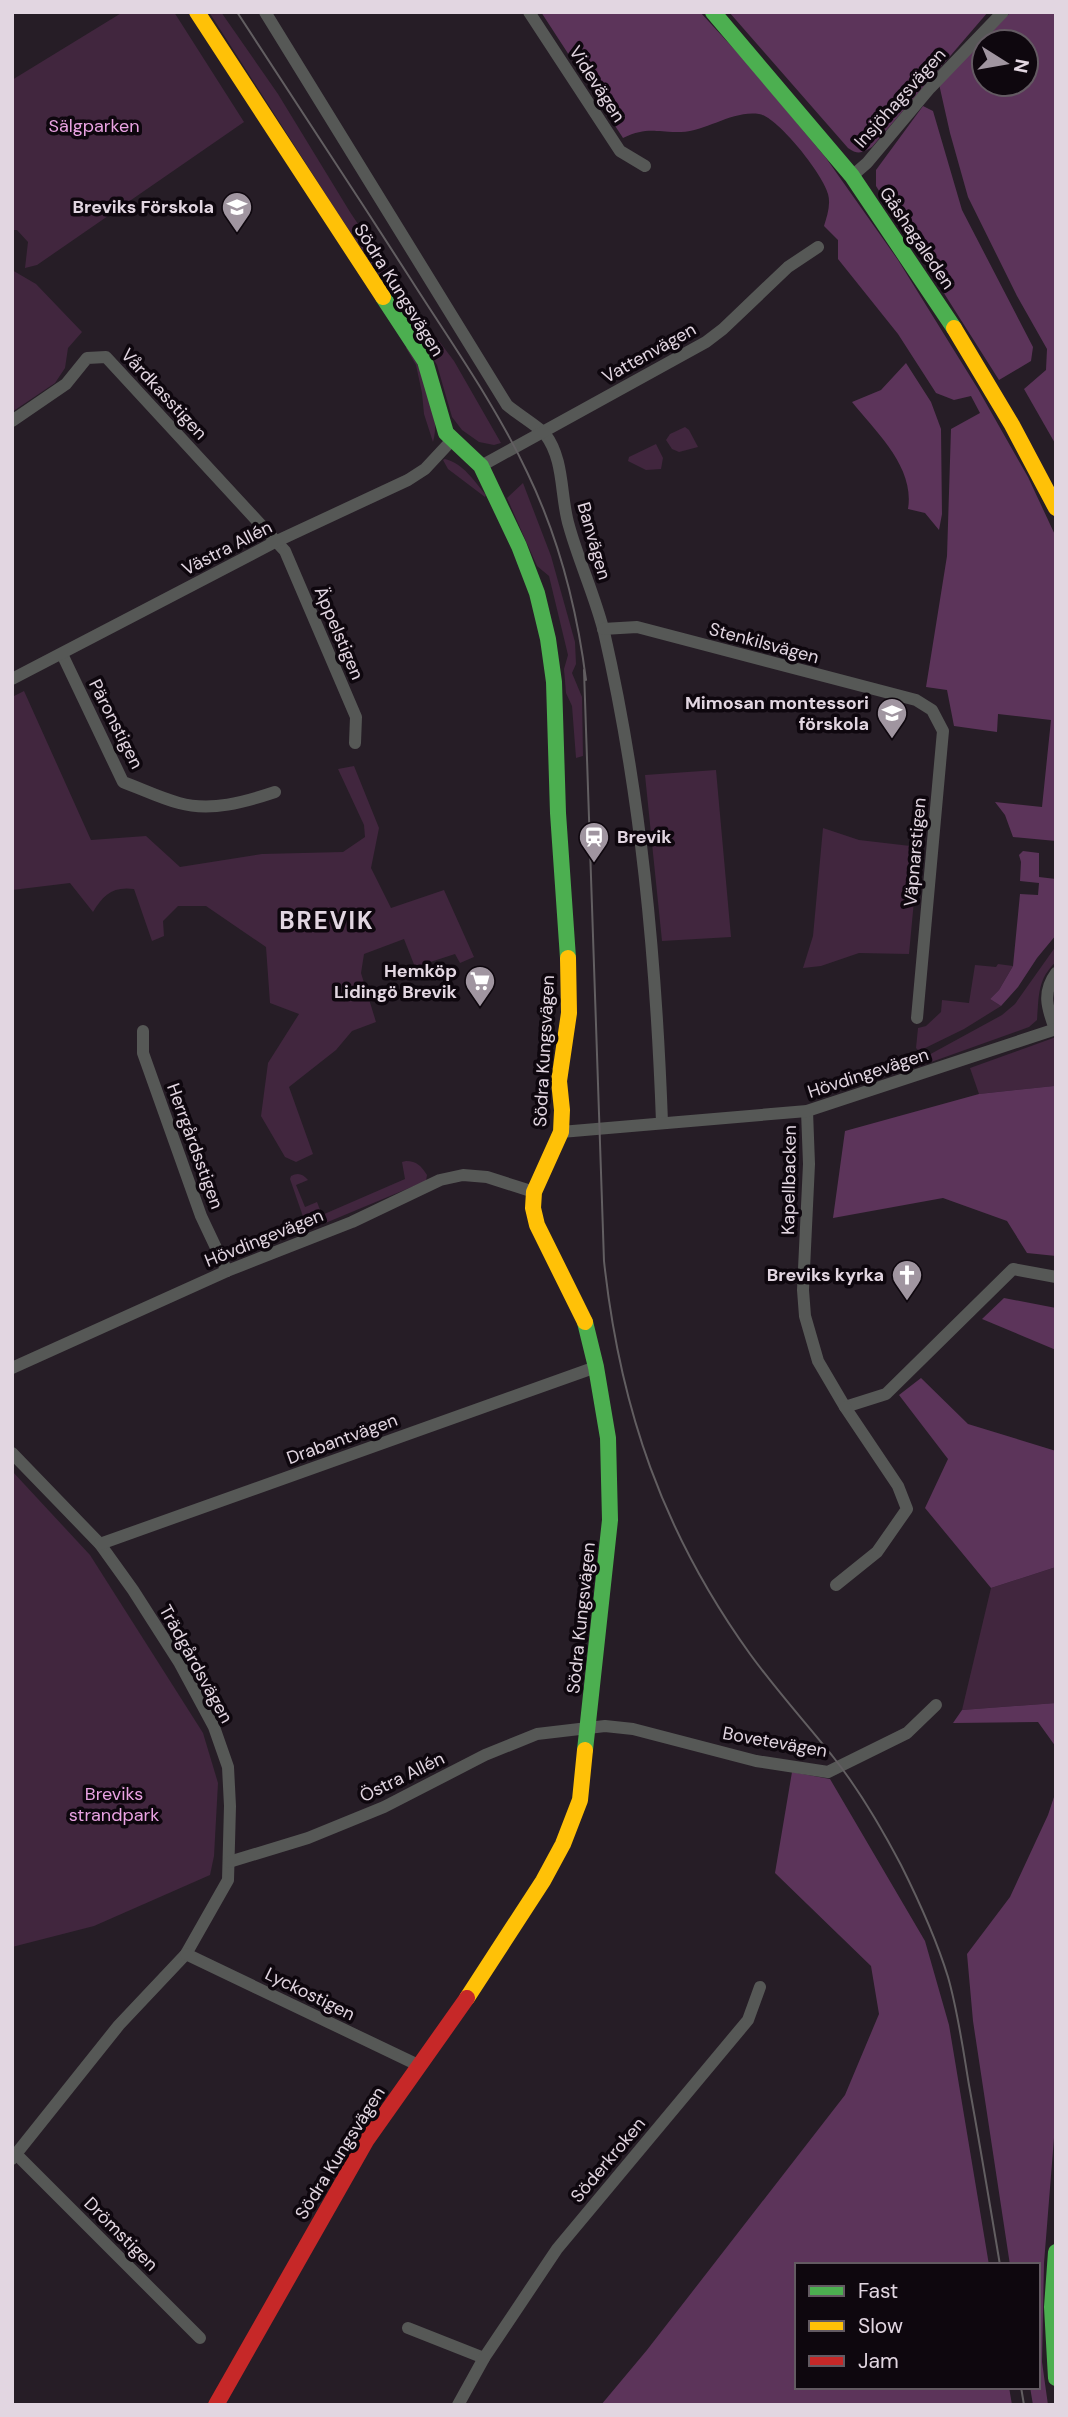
<svg xmlns="http://www.w3.org/2000/svg" width="1068" height="2417" viewBox="0 0 1068 2417" font-family="'DM Sans',sans-serif">
<style>
.green{fill:#41263e}
.forest{fill:#5c345a;fill-rule:evenodd}
.lines{fill:none;stroke-linecap:round;stroke-linejoin:round}
.street{stroke:#565856;stroke-width:12}
.fast{stroke:#4caf50;stroke-width:16}
.slow{stroke:#ffc107;stroke-width:16}
.jam{stroke:#c62828;stroke-width:16}
.tram{stroke:#625e61;stroke-width:2}
.labels{text-anchor:middle;stroke-width:7;stroke-linejoin:round;paint-order:stroke}
.street-label{font-size:18px;fill:#e2d6e1;stroke:#0e070e}
.park-label{font-size:18px;fill:#eaa3e3;stroke:#0e070e}
.poi-label{font-size:18px;font-weight:bold;fill:#e2d6e1;stroke:#0e070e;text-anchor:end}
.district-label{font-size:24px;font-weight:bold;letter-spacing:2px;fill:#e2d6e1;stroke:#0e070e}
</style>
<rect width="100%" height="100%" fill="#261d26"/>
<!-- green -->
<g class="green">
<path d="M 123,12 L 174,12 L 244,122 L 37,265 L 25,268 L 28,242 L 17,230 L 12,230 L 12,80 Z"/>
<path d="M 209,12 L 221,12 L 278,94 L 350,212 L 414,308 L 454,361 L 501,443 L 494,445 L 479,442 L 462,430 L 452,417 L 437,365 L 414,327 L 335,209 Z"/>
<path d="M 12,270 L 36,284 L 82,332 L 68,348 L 65,368 L 55,383 L 12,412 Z"/>
<path d="M 408,346 C 421,369 442,415 433,442 L 424,414 L 422,393 L 416,365 L 406,348 Z"/>
<path d="M 685,427 L 689,430 L 698,447 L 679,452 L 672,449 L 666,440 L 670,434 Z"/>
<path d="M 656,444 L 663,458 L 661,469 L 646,470 L 628,461 L 629,457 Z"/>
<path d="M 445,459 C 463,463 475,482 486,495 L 485,497 L 448,469 L 443,460 Z"/>
<path d="M 523,483 L 551,556 L 575,642 L 576,664 L 572,673 L 582,697 L 583,756 L 576,758 L 572,706 L 566,693 L 564,669 L 568,655 L 549,576 L 537,566 L 507,498 Z"/>
<path d="M 24,691 L 91,840 L 146,836 L 180,867 L 262,854 L 343,852 L 365,837 L 364,825 L 338,769 L 354,766 L 379,828 L 371,868 L 391,908 L 444,890 L 474,957 L 460,963 L 455,954 L 415,967 L 404,939 L 364,954 L 361,973 L 376,1022 L 352,1031 L 336,1050 L 289,1087 L 313,1154 L 296,1162 L 285,1157 L 261,1116 L 268,1063 L 299,1014 L 270,1003 L 266,947 L 206,906 L 178,906 L 163,921 L 164,936 L 152,941 L 134,889 C 113,886 103,895 93,912 L 70,883 L 12,890 L 12,697 Z"/>
<path d="M 716,770 L 731,937 L 662,941 L 645,775 Z"/>
<path d="M 823,828 L 859,840 L 919,847 L 909,954 L 859,953 L 821,966 L 803,968 L 813,936 Z"/>
<path d="M 1056,946 L 1056,962 C 1037,979 1039,997 1037,1020 L 1029,1027 L 906,1071 L 905,1068 L 1002,1015 L 1015,1004 Z"/>
<path d="M 998,964 L 1013,966 L 999,990 L 990,999 L 1001,1006 L 964,1029 L 919,1051 L 916,1048 L 918,1028 L 926,1026 L 941,1012 L 942,1000 L 969,1003 L 975,965 L 996,967 Z"/>
<path d="M 1056,1037 L 1054,1086 L 979,1094 L 970,1068 Z"/>
<path d="M 406,1161 C 417,1161 421,1166 427,1175 L 426,1181 L 311,1229 L 307,1228 L 290,1179 L 291,1176 C 298,1172 303,1174 308,1180 L 296,1185 L 305,1207 L 317,1202 L 322,1215 L 405,1179 L 402,1162 Z"/>
<path d="M 12,1471 L 90,1555 L 203,1733 L 218,1783 L 214,1856 L 210,1875 L 94,1926 L 12,1947 Z"/>
<path d="M 1056,1567 L 1056,1703 L 962,1710 L 991,1588 Z"/>
</g>
<!-- forest -->
<g class="forest">
<path d="M 541,12 L 700,12 L 746,62 L 826,158 L 898,260 L 978,389 L 1028,477 L 1056,537 L 1056,841 L 1013,837 L 1005,815 L 995,802 L 1042,807 L 1051,720 L 998,714 L 997,732 L 954,726 L 947,690 L 926,687 L 947,556 L 951,429 L 980,413 L 971,396 L 954,400 L 936,393 L 898,334 L 838,259 L 838,240 L 824,226 C 827,216 831,205 828,194 C 824,176 778,117 759,114 C 733,110 707,131 681,132 C 656,133 649,126 623,138 Z"/>
<path d="M 729,12 L 988,12 L 872,147 C 862,153 858,155 848,148 Z"/>
<path d="M 1011,12 L 1056,12 L 1056,445 L 1024,389 L 1046,370 L 1047,349 L 1017,296 L 968,197 L 950,133 L 939,84 ZM 984,42 L 1026,42 L 1026,84 L 984,84 Z"/>
<path d="M 923,106 L 933,111 L 962,210 L 1033,347 L 1031,361 L 999,380 L 876,186 L 876,170 Z"/>
<path d="M 906,363 L 931,402 L 941,429 L 942,514 L 939,530 L 925,513 L 908,509 C 915,467 876,432 852,402 L 881,390 Z"/>
<path d="M 1023,851 L 1039,853 L 1039,877 L 1056,879 L 1056,935 L 1037,958 L 1018,987 L 1001,1006 L 990,999 L 999,990 L 1013,966 L 1020,894 L 1038,895 L 1039,883 L 1020,881 L 1021,862 L 1019,855 Z"/>
<path d="M 1056,1071 L 1056,1256 L 1027,1253 L 1007,1221 L 943,1198 L 833,1218 L 845,1131 L 979,1094 L 1054,1086 Z"/>
<path d="M 1004,1298 L 1056,1308 L 1056,1350 L 982,1319 Z"/>
<path d="M 921,1378 L 968,1424 L 1056,1451 L 1056,1567 L 991,1588 L 925,1508 L 948,1459 L 899,1395 Z"/>
<path d="M 1056,1703 L 1056,1747 L 1038,1722 L 953,1723 L 962,1710 Z"/>
<path d="M 792,1772 L 830,1779 L 925,1941 L 949,2025 L 989,2265 L 797,2265 L 797,2387 L 1009,2387 L 1012,2405 L 601,2405 L 647,2350 L 845,2095 L 879,2014 L 871,1966 L 775,1873 Z"/>
<path d="M 1056,1791 L 1056,2113 L 1044,2263 L 1042,2362 L 1048,2405 L 1033,2405 L 1030,2387 L 1038,2387 L 1038,2265 L 1010,2265 L 973,2021 L 967,1954 L 1010,1897 L 1048,1815 Z"/>
</g>
<g class="lines">
<!-- street -->
<g class="street">
<path d="M 265,12 L 507,405 C 516,413 539,427 545,434 C 565,460 560,497 569,526 C 579,562 595,596 604,632 C 641,793 656,958 662,1122"/>
<path d="M 529,12 L 620,151 L 645,166"/>
<path d="M 852,176 L 867,163 L 930,88 L 1003,12"/>
<path d="M 12,421 L 66,384 L 87,358 L 106,357 L 285,551 L 356,717 L 355,743"/>
<path d="M 481,466 L 706,342 L 723,329 L 788,267 L 818,247"/>
<path d="M 603,629 L 637,627 L 916,700 L 932,710 L 943,731 L 917,1018"/>
<path d="M 62,654 L 123,782 C 142,789 160,798 179,803 C 211,812 245,802 275,792"/>
<path d="M 12,679 L 275,542 L 408,480 L 425,469 L 452,440"/>
<path d="M 1055,1029 C 1047,1008 1042,992 1056,973"/>
<path d="M 143,1031 L 143,1053 L 201,1216 L 227,1271"/>
<path d="M 807,1111 L 809,1164 L 803,1290 L 805,1316 L 818,1361 L 845,1407 L 886,1394 L 1013,1269 L 1056,1277"/>
<path d="M 561,1132 L 807,1111 L 1056,1029"/>
<path d="M 12,1368 L 227,1271 L 352,1222 L 440,1180 L 463,1175 L 487,1177 L 534,1192"/>
<path d="M 12,1453 L 100,1544 L 133,1590 L 179,1662 L 214,1727 L 228,1767 L 230,1806 L 228,1880 L 186,1954 L 119,2025 L 12,2159"/>
<path d="M 100,1544 L 596,1367"/>
<path d="M 836,1585 L 877,1552 L 907,1509 L 898,1486 L 845,1407"/>
<path d="M 229,1862 L 308,1838 L 384,1807 L 485,1755 L 537,1734 L 605,1726 L 633,1729 L 756,1761 L 828,1772 L 907,1733 L 936,1705"/>
<path d="M 186,1954 L 418,2065"/>
<path d="M 16,2154 L 200,2338"/>
<path d="M 408,2328 L 484,2358"/>
<path d="M 458,2405 L 484,2358 L 557,2249 L 748,2020 L 760,1987"/>
</g>
<!-- fast -->
<g class="fast">
<path d="M 713,12 L 852,176 L 954,328"/>
<path d="M 383,297 L 425,361 L 446,433 L 481,466 L 519,546 L 537,593 L 548,639 L 554,682 L 558,813 L 568,958"/>
<path d="M 585,1322 L 596,1367 L 608,1438 L 610,1520 L 585,1750"/>
<path d="M 1056,2252 L 1052,2307 L 1056,2378"/>
</g>
<!-- slow -->
<g class="slow">
<path d="M 197,12 L 383,297"/>
<path d="M 954,328 L 1012,425 L 1056,508"/>
<path d="M 568,958 L 569,1013 L 559,1081 L 562,1110 L 561,1132 L 534,1192 L 533,1208 L 537,1225 L 585,1322"/>
<path d="M 467,1998 L 543,1881 L 563,1844 L 580,1800 L 585,1750"/>
</g>
<!-- jam -->
<path class="jam" d="M 216,2405 L 366,2141 L 467,1998"/>
<!-- tram -->
<g class="tram">
<path d="M 237,12 C 295,101 353,189 410,278 C 450,341 495,404 527,472 C 559,538 577,609 586,680"/>
<path d="M 584,670 L 604,1261 C 620,1409 663,1533 750,1654 C 776,1690 806,1723 834,1758 C 860,1791 881,1827 901,1865 C 919,1901 936,1938 948,1977 C 958,2012 963,2049 969,2085 C 980,2145 990,2205 1000,2265"/>
<path d="M 1021,2387 L 1024,2405"/>
</g>
</g>
<!-- icons -->
<defs>
<g id="school-pin" transform="scale(1.575)"><path d="M0 17L-7.5 6A9.5 9.5 0 1 1 7.5 6Z" fill="#a095a0" stroke="#0e070e"/><path d="M0-5L7-2L0 1L-7-2ZM-4 1L0 2.5L4 1V4Q0 6-4 4Z" fill="#fff"/></g>
<g id="station-pin" transform="scale(1.575)"><path d="M0 17L-7.5 6A9.5 9.5 0 1 1 7.5 6Z" fill="#a095a0" stroke="#0e070e"/><path d="M-3-6H3Q5-6 5-4V2Q5 4 3 4L4.5 6H3L1.5 4h-3L-3 6H-4.5L-3 4Q-5 4-5 2V-4Q-5-6-3-6ZM-3.5-4v3h7v-3ZM-3.5 1v1.5H-2V1ZM2 1v1.5H3.5V1Z" fill="#fff"/></g>
<g id="supermarket-pin" transform="scale(1.575)"><path d="M0 17L-7.5 6A9.5 9.5 0 1 1 7.5 6Z" fill="#a095a0" stroke="#0e070e"/><path d="M-6-5.5h2.5l.6 2H6L4.5 2H-2.5L-4.4-4H-6ZM-1.5 3.2a1.3 1.3 0 1 0 .1 0ZM3 3.2a1.3 1.3 0 1 0 .1 0Z" fill="#fff"/></g>
<g id="church-pin" transform="scale(1.575)"><path d="M0 17L-7.5 6A9.5 9.5 0 1 1 7.5 6Z" fill="#a095a0" stroke="#0e070e"/><path d="M-1.2-6h2.4v3.5h3.3v2.4h-3.3V6h-2.4V-.1h-3.3v-2.4h3.3Z" fill="#fff"/></g>
</defs>
<g fill-rule="evenodd">
<use href="#school-pin" x="237" y="207"/>
<use href="#school-pin" x="892" y="713"/>
<use href="#station-pin" x="594" y="837"/>
<use href="#supermarket-pin" x="480" y="981"/>
<use href="#church-pin" x="907" y="1275"/>
</g>
<g class="labels">
<!-- street labels -->
<g class="street-label">
<text transform="translate(597 84) rotate(57)" y="6">Videvägen</text>
<text transform="translate(900 98) rotate(-48)" y="6">Insjöhagsvägen</text>
<text transform="translate(917 238) rotate(56)" y="6">Gåshagaleden</text>
<text transform="translate(399 290) rotate(58)" y="6">Södra Kungsvägen</text>
<text transform="translate(649 353) rotate(-29)" y="6">Vattenvägen</text>
<text transform="translate(164 394) rotate(47)" y="6">Vårdkasstigen</text>
<text transform="translate(594 541) rotate(74)" y="6">Banvägen</text>
<text transform="translate(227 548) rotate(-27)" y="6">Västra Allén</text>
<text transform="translate(339 633) rotate(67)" y="6">Äppelstigen</text>
<text transform="translate(764 643) rotate(15)" y="6">Stenkilsvägen</text>
<text transform="translate(116 724) rotate(63)" y="6">Päronstigen</text>
<text transform="translate(915 852) rotate(-85)" y="6">Väpnarstigen</text>
<text transform="translate(544 1051) rotate(-87)" y="6">Södra Kungsvägen</text>
<text transform="translate(868 1073) rotate(-18)" y="6">Hövdingevägen</text>
<text transform="translate(195 1146) rotate(70)" y="6">Herrgårdsstigen</text>
<text transform="translate(789 1180) rotate(-89)" y="6">Kapellbacken</text>
<text transform="translate(264 1238) rotate(-22)" y="6">Hövdingevägen</text>
<text transform="translate(342 1439) rotate(-20)" y="6">Drabantvägen</text>
<text transform="translate(581 1618) rotate(-84)" y="6">Södra Kungsvägen</text>
<text transform="translate(196 1664) rotate(61)" y="6">Trädgårdsvägen</text>
<text transform="translate(775 1742) rotate(10)" y="6">Bovetevägen</text>
<text transform="translate(402 1777) rotate(-26)" y="6">Östra Allén</text>
<text transform="translate(310 1994) rotate(26)" y="6">Lyckostigen</text>
<text transform="translate(340 2153) rotate(-58)" y="6">Södra Kungsvägen</text>
<text transform="translate(608 2160) rotate(-50)" y="6">Söderkroken</text>
<text transform="translate(121 2234) rotate(45)" y="6">Drömstigen</text>
</g>
<!-- park labels -->
<g class="park-label">
<text x="94" y="132">Sälgparken</text>
<text x="114" y="1800">Breviks<tspan x="114" dy="21">strandpark</tspan></text>
</g>
<!-- poi labels -->
<g class="poi-label">
<text x="214" y="213">Breviks Förskola</text>
<text x="869" y="709">Mimosan montessori<tspan x="869" dy="21">förskola</tspan></text>
<text x="617" y="843" text-anchor="start">Brevik</text>
<text x="457" y="977">Hemköp<tspan x="457" dy="21">Lidingö Brevik</tspan></text>
<text x="884" y="1281">Breviks kyrka</text>
</g>
<!-- district labels -->
<g class="district-label">
<text x="327" y="929">BREVIK</text>
</g>
</g>
<!-- border -->
<rect width="1068" height="2417" fill="none" stroke="#e2d6e1" stroke-width="28"/>
<!-- legend -->
<rect x="795" y="2263" width="245" height="126" fill="#0e070e" stroke="#635a62" stroke-width="2"/>
<rect x="809" y="2286" width="35" height="10" fill="#4caf50" stroke="#635a62" stroke-width="2"/>
<text x="858" y="2298" font-size="21" fill="#e2d6e1">Fast</text>
<rect x="809" y="2321" width="35" height="10" fill="#ffc107" stroke="#635a62" stroke-width="2"/>
<text x="858" y="2333" font-size="21" fill="#e2d6e1">Slow</text>
<rect x="809" y="2356" width="35" height="10" fill="#c62828" stroke="#635a62" stroke-width="2"/>
<text x="858" y="2368" font-size="21" fill="#e2d6e1">Jam</text>
<!-- north arrow -->
<g transform="translate(1005 63) rotate(101)"><circle r="33" fill="#0e070e" stroke="#635a62" stroke-width="2"/>
<path d="M0-5L12 26L0 18L-12 26Z" fill="#a095a0"/>
<text y="-10" font-size="19" font-weight="bold" text-anchor="middle" fill="#e2d6e1">N</text>
</g>
</svg>
